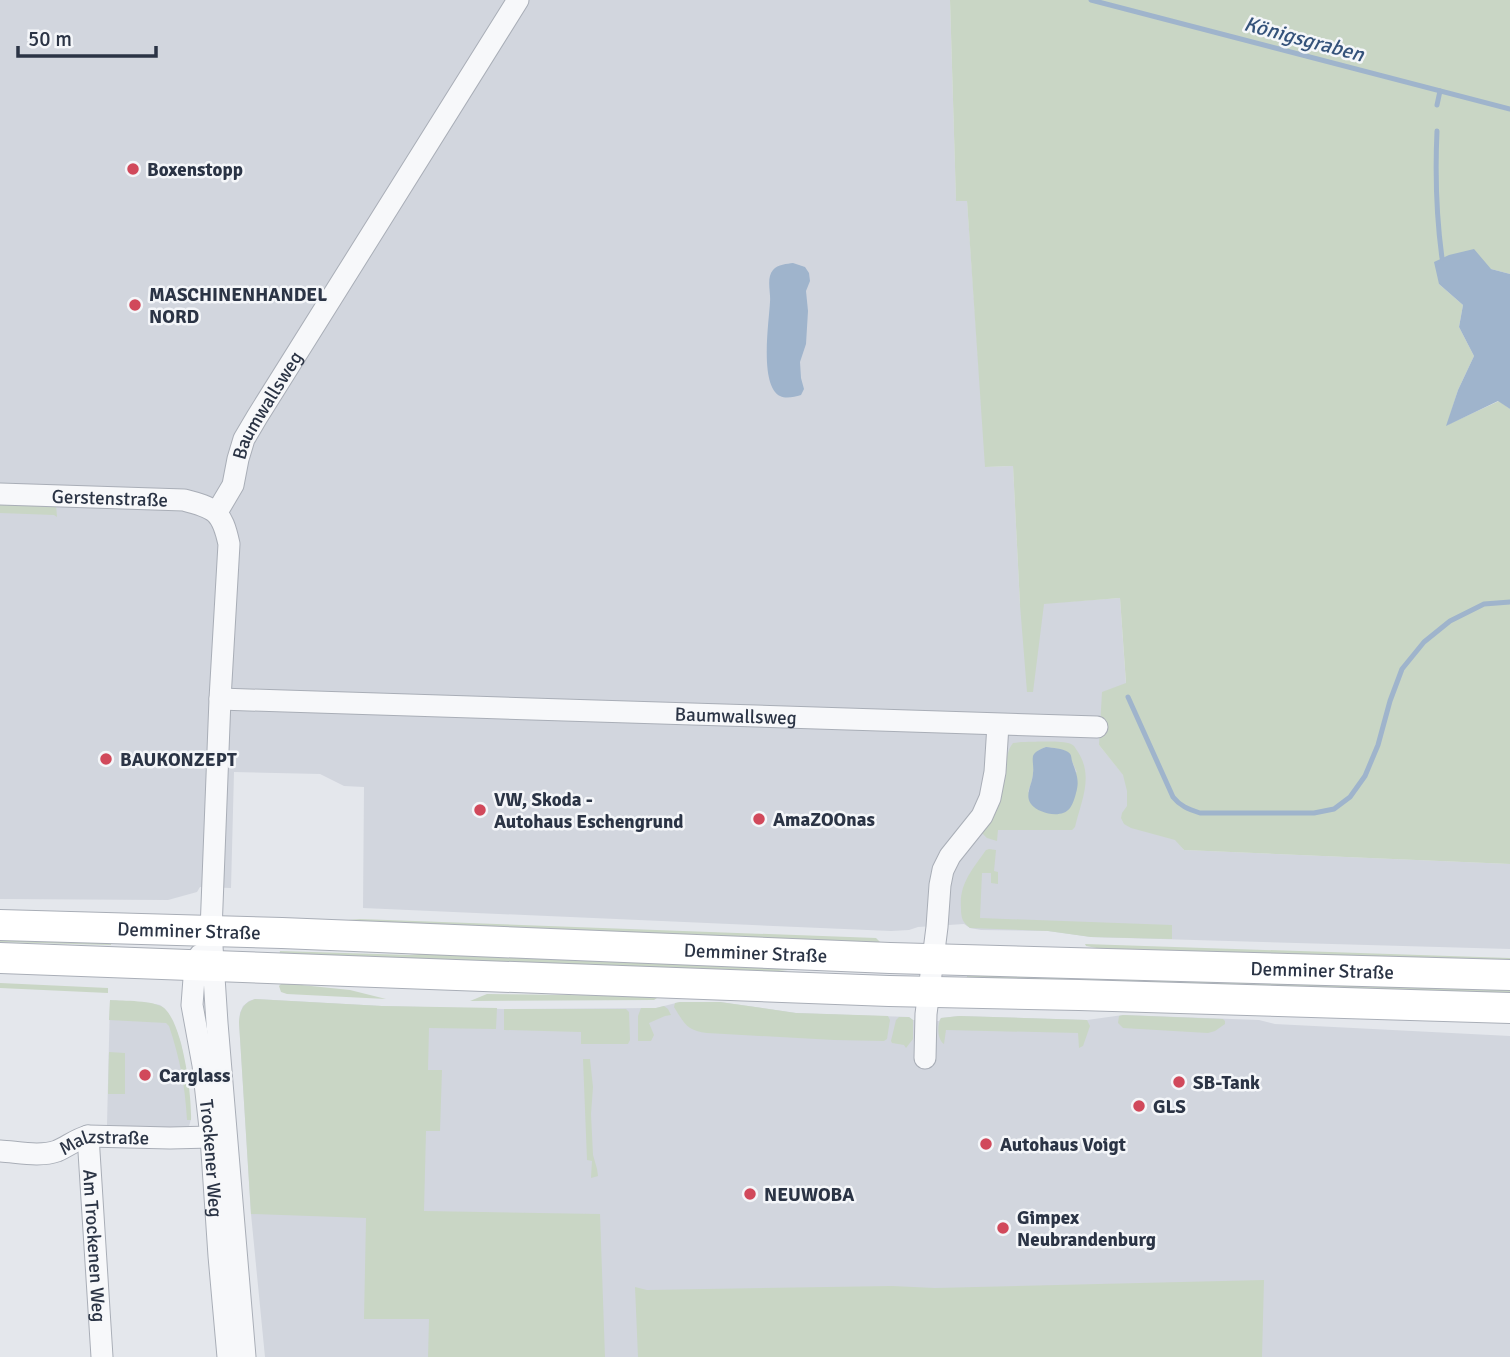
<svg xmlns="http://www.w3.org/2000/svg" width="1510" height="1357" viewBox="0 0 1510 1357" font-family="Signika,sans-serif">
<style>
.built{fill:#d2d6de}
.green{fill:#c9d6c5;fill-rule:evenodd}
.water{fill:#9fb4cc}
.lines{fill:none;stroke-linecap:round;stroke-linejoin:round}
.stream{stroke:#9fb4cc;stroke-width:5}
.minor-casing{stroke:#a9aeb7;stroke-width:23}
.secondary-casing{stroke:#a9aeb7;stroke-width:32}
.minor{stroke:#f7f8fa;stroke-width:21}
.secondary{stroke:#fff;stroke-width:30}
.poi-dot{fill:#d1495b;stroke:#f4f6f9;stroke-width:2.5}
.labels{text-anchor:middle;stroke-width:5;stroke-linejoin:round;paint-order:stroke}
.poi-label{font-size:19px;font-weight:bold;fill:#2b3445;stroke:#f4f6f9;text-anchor:start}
.street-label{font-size:19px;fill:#2b3445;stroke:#f4f6f9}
.water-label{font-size:21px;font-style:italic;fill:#34527a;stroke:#f4f6f9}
</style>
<rect width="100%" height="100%" fill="#e4e7ec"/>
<!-- built -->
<g class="built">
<path d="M 0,0 L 950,0 L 956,200 L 967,201 L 986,467 L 1013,466 L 1020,605 L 1120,598 L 1126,684 L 1099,745 L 1184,850 L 1510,864 L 1510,949 L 1091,937 L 1048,931 L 981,930 L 970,928 L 964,924 L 918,927 L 909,930 L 891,931 L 363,908 L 364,787 L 344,786 L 320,774 L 234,772 L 231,888 L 200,887 L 197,892 L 168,900 L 0,899 Z"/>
<path d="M 255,999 L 382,1006 L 504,1009 L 656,1008 L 680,1002 L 720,1002 L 796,1013 L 909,1017 L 913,1020 L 939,1021 L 941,1018 L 959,1016 L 1087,1020 L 1123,1015 L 1259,1020 L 1275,1024 L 1510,1036 L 1510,1357 L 265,1357 L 251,1214 L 239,1022 L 240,1013 L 243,1006 L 249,1001 Z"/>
<path d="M 110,1000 L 149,1003 L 160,1005 L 165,1009 L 173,1021 L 181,1043 L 186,1070 L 191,1119 L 188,1130 L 107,1125 Z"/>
</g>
<!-- green -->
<g class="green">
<path d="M 950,0 L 1510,0 L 1510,274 L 1491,269 L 1439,284 L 1463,305 L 1459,327 L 1474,356 L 1458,390 L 1447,425 L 1499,401 L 1510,409 L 1510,864 L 1184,850 L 1175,840 L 1131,828 L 1124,824 L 1121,818 L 1122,813 L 1127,806 L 1127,791 L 1123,775 L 1099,745 L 1102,692 L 1126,683 L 1120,598 L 1044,604 L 1033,692 L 1027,692 L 1020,605 L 1013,466 L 985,467 L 967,201 L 956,201 Z"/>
<path d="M 0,503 L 56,504 L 57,517 L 54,515 L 0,513 Z"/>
<path d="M 1021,742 C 1032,742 1062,740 1071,744 C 1075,746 1075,748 1078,752 C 1094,777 1081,801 1075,827 L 1072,830 L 998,830 L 997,841 L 987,838 L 982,833 C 994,817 1000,801 1004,781 C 1006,769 1005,753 1013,743 ZM 1046,747 C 1071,750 1067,752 1077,772 L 1028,792 C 1030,786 1032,781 1033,775 C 1036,761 1028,753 1046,747 Z"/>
<path d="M 989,849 L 996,850 L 994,871 L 998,872 L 998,884 L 991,883 L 991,873 L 982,873 L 980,918 L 1172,925 L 1172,939 L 1091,937 L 1048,931 L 970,928 C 962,922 961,917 961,908 C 959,883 973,869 986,850 Z"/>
<path d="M 360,919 L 876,938 L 880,942 L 300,924 Z"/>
<path d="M 0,936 L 111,939 L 111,945 L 0,942 Z"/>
<path d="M 1085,944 L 1510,958 L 1510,964 L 1102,949 L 1086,946 Z"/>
<path d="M 280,951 L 409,955 L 455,951 L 806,968 L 769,972 L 279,956 Z"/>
<path d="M 967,974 L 1510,986 L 1510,996 L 967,979 Z"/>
<path d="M 0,983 L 108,988 L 108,993 L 0,988 Z"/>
<path d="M 282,983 L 350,990 L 386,999 L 287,994 L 281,992 L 279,986 Z"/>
<path d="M 487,994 L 645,996 L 657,998 L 654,1000 L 470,1001 Z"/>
<path d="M 255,999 L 382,1006 L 497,1008 L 496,1029 L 429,1028 L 428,1070 L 442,1070 L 440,1131 L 426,1131 L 424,1211 L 600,1214 L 605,1357 L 428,1357 L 429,1319 L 364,1319 L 366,1218 L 251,1214 L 239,1022 C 240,1010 243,1003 255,999 Z"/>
<path d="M 110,1000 C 123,1001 154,1000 164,1008 C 183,1024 192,1096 191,1120 L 187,1120 C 185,1085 180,1059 169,1026 L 166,1023 L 109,1020 Z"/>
<path d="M 680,1002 L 720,1002 L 796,1013 L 888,1016 L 890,1020 L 887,1039 L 884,1041 L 834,1040 L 707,1033 C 687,1031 684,1023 674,1007 L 675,1003 Z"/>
<path d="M 664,1006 L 668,1009 L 671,1015 L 665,1016 L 649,1023 L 654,1035 L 651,1041 L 638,1041 L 638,1016 L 641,1008 L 656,1008 Z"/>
<path d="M 504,1009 L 626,1009 L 629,1012 L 630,1040 L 628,1044 L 581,1044 L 581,1032 L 504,1030 Z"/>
<path d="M 1123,1015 L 1223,1019 L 1225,1021 L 1225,1024 L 1215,1031 L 1208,1033 L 1123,1028 L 1118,1023 L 1119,1016 Z"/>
<path d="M 959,1016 L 1087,1020 L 1090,1026 L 1083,1046 L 1079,1048 L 1078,1033 L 946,1030 L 944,1044 C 937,1039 937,1025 941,1018 Z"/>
<path d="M 899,1017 L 909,1017 L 913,1020 L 913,1039 L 906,1048 L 904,1045 L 892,1043 L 891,1041 L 896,1020 Z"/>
<path d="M 109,1052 L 125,1053 L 125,1094 L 108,1094 Z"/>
<path d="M 583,1059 L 590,1059 L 593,1087 L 591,1114 L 593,1155 L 597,1169 L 598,1176 L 591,1178 L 592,1161 L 587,1160 Z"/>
<path d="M 1264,1280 L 1262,1357 L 638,1357 L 635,1287 L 647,1290 L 892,1286 L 935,1288 Z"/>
</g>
<!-- water -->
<g class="water">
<path d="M 1474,249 L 1491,269 L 1510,274 L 1510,409 L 1498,401 L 1446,426 L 1458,390 L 1474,356 L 1459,327 L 1463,305 L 1439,284 L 1434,262 L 1449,255 Z"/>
<path d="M 793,263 L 805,267 L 809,273 L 810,281 L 806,291 L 808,311 L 806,344 L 800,362 L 801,378 L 804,389 L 801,395 C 794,397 786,399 780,396 C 759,385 769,322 770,302 C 771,292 766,278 773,270 C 778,264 787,264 793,263 Z"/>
<path d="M 1046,747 C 1053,748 1062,748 1068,752 C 1072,755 1071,757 1072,761 C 1076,773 1080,780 1076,793 C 1075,797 1073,804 1070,808 C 1062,819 1039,814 1031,804 C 1024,795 1033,783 1033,773 C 1034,768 1032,761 1033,756 C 1035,751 1041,749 1046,747 Z"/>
</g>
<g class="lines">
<!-- stream -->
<g class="stream">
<path d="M 1091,0 L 1510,109"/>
<path d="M 1437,105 L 1440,91"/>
<path d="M 1437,131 C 1435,175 1436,214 1442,258"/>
<path d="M 1128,697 L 1173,797 C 1180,806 1188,809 1200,813 L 1314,813 L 1334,809 L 1350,797 L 1365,776 L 1378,745 L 1390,701 L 1402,669 L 1424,642 L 1450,621 L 1484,604 L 1510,602"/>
</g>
<!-- minor casing -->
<g class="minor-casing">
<g id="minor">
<path id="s1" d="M 0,494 L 184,500 C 215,508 222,511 229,544 L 220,699 L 211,931 L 217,1023 L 245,1357"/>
<path id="s2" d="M 217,512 L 233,485 L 238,459 L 244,439 L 257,417 L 518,0"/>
<path id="s3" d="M 220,699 L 1097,727"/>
<path id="s4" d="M 200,955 L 195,965 L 192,1005 L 203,1065 L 211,1137 L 219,1256 L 228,1357"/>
<path d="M 925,1058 L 926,1014 L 937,927 L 940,885 L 943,870 L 950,856 L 982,816 L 990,798 L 995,772 L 998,725"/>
<path id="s5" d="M 88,1136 L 102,1357"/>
<path id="s6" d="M 0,1151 C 18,1152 40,1157 57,1151 C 68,1146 77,1139 88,1136 L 170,1138 L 211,1137"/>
</g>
</g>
<!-- secondary casing -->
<g class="secondary-casing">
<g id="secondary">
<path id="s7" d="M 0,925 L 282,933 L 890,958 L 1510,975"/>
<path d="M 0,958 L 889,991 L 1079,995 L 1510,1008"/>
</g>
</g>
<!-- minor -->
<use href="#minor" class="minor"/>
<!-- secondary -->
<use href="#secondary" class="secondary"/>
</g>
<!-- markers -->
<g class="poi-dot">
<circle cx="133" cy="169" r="7"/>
<circle cx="135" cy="305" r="7"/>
<circle cx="106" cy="759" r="7"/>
<circle cx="480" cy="810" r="7"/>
<circle cx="759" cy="819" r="7"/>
<circle cx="145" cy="1075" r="7"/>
<circle cx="1179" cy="1082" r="7"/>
<circle cx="1139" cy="1106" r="7"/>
<circle cx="986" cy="1144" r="7"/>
<circle cx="750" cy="1194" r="7"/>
<circle cx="1003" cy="1228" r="7"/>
</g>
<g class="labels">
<!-- poi labels -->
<g class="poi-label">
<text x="147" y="176">Boxenstopp</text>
<text x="149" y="301">MASCHINENHANDEL<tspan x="149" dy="22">NORD</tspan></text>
<text x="120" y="766">BAUKONZEPT</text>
<text x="494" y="806">VW, Skoda -<tspan x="494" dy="22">Autohaus Eschengrund</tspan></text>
<text x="773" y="826">AmaZOOnas</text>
<text x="159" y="1082">Carglass</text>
<text x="1193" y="1089">SB-Tank</text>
<text x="1153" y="1113">GLS</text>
<text x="1000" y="1151">Autohaus Voigt</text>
<text x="764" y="1201">NEUWOBA</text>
<text x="1017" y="1224">Gimpex<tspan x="1017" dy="22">Neubrandenburg</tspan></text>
</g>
<!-- street labels -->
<g class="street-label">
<text dy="7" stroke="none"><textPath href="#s2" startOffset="119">Baumwallsweg</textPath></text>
<text dy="7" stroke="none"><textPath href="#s1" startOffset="110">Gerstenstraße</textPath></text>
<text dy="7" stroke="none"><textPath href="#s3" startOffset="516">Baumwallsweg</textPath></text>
<text dy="7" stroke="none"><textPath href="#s7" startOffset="189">Demminer Straße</textPath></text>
<text dy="7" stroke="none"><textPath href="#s7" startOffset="756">Demminer Straße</textPath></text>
<text dy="7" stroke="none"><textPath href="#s7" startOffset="1323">Demminer Straße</textPath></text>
<text dy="7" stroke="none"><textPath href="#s6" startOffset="107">Malzstraße</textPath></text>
<text dy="7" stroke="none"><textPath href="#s4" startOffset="206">Trockener Weg</textPath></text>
<text dy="7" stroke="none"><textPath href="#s5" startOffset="110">Am Trockenen Weg</textPath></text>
</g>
<!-- water labels -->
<g class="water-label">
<text transform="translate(1304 39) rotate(15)" y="7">Königsgraben</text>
</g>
</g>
<!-- scale -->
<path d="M18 46v10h138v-10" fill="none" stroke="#2b3445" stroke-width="3.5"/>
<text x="28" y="46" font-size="21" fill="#2b3445" stroke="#f4f6f9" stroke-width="5" paint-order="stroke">50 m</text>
</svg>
